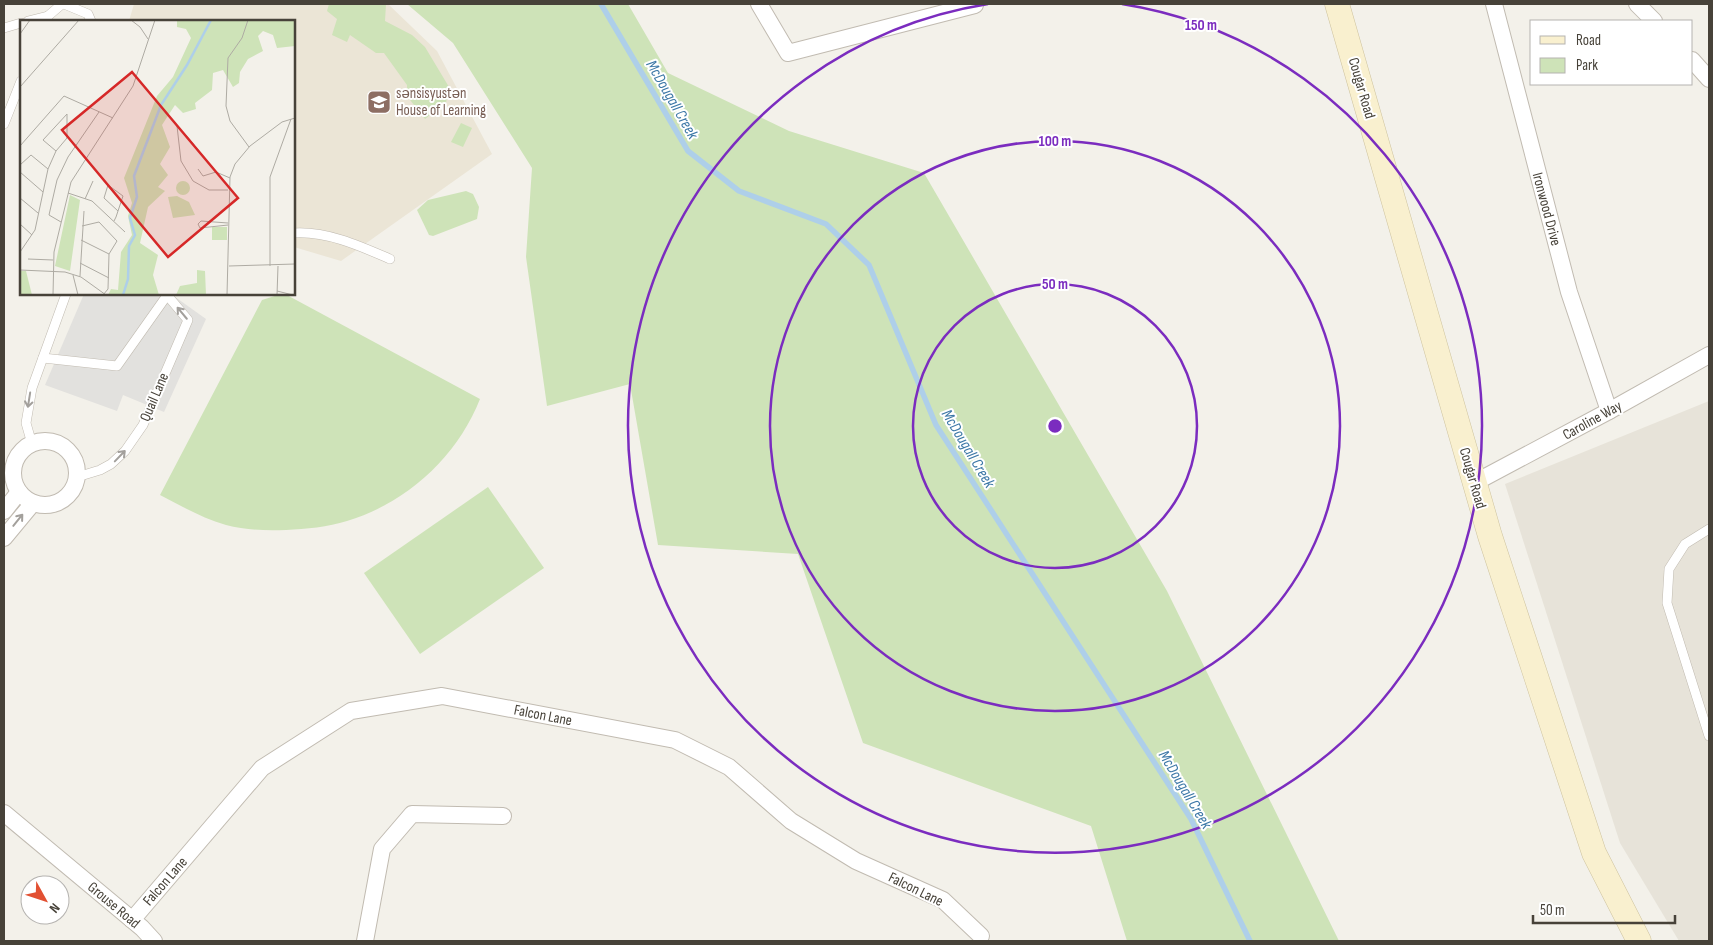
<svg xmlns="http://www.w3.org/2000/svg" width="1713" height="945" viewBox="0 0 1713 945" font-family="'Sofia Sans Condensed',sans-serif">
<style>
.residential{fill:#e7e3d9}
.education{fill:#ebe5d6}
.green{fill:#cee3b8}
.parking{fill:#e2e1de}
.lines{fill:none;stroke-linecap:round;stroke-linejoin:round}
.stream{stroke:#aecfe9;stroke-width:5.5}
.lane-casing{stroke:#c1bbb1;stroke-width:10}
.street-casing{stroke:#c1bbb1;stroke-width:18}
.secondary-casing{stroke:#cec39f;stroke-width:25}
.lane{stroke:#fff;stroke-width:9}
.street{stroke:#fff;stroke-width:16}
.secondary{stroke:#f9f0cf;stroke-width:24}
.oneway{stroke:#a3a09c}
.ring{fill:none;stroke:#7b2cbf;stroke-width:2.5}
.labels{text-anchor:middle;stroke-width:4;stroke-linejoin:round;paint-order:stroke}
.street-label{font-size:15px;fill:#474239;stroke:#fff}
.education-label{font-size:15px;fill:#785e54;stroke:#fff;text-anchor:start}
.water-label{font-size:16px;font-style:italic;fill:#3d78a7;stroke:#fff}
.inset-river{fill:none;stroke:#aecfe9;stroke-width:2.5}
.inset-road{fill:none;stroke:#aeaba3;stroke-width:1}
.view{fill:#d62828;fill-opacity:0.15;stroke:#d62828;stroke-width:2.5}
.inset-edge{fill:none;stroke:#474239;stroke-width:2.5}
.centre{fill:#7b2cbf;stroke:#fff;stroke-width:2.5}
.ring-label{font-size:15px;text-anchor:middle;font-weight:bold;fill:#7b2cbf;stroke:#fff;stroke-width:4;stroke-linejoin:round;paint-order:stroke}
</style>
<rect width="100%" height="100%" fill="#f3f1ea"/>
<!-- residential -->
<path class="residential" d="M 1709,401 L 1709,941 L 1679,941 L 1620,843 L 1505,484 Z"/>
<!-- education -->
<path class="education" d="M 134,4 L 388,4 L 437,51 L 492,154 L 341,261 L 294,247 L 294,21 L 129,21 Z"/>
<!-- green -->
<g class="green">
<path d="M 329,4 L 386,4 L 385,21 L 412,35 L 425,47 L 449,87 L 446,103 L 425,119 L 407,96 L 407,85 L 384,53 L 376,53 L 350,35 L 347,42 L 332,35 L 337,19 L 327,11 Z"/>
<path d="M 407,4 L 628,4 L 668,73 L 789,131 L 924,173 L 1167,591 L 1339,941 L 1127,941 L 1091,826 L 863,743 L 798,554 L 658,545 L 630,384 L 547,406 L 526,257 L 532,168 L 453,43 Z"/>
<path d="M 461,123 L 472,128 L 463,147 L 451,142 Z"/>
<path d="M 466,191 L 473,194 L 479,207 L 477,219 L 433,236 L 429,235 L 417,210 L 428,200 Z"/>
<path d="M 281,294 L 285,294 L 480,399 C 457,457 407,503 347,521 C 328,527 306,529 286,530 C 266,531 245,530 226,525 C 202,518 181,506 160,495 L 262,300 Z"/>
<path d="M 488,487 L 544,568 L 420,654 L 364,573 Z"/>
</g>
<!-- parking -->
<path class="parking" d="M 84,294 L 171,294 L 206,319 L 164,412 L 123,395 L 117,411 L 45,385 Z"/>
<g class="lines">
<!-- stream -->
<path class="stream" d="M 601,4 L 688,151 L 739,191 L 826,224 L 869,265 L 936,425 L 1191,819 L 1250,941"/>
<!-- lane casing -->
<g class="lane-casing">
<g id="lane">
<path d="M 64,4 L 88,14 L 91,21"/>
<path d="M 28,21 L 48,16"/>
<path d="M 46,21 L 48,16 L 62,4"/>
<path d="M 4,28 L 21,23"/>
<path d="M 4,124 L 21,81"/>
<path d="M 294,233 C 327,231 360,246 390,259"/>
<path d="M 43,358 L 117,366 L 168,294"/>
<path d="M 32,444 L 26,423 L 32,388 L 66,294"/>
<path d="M 77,477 L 100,470 L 111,464 L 125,451 L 143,425 L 188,320 L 167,295"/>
<path d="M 1709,529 L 1685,544 L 1669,569 L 1667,603 L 1709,736"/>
</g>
</g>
<!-- street casing -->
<g class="street-casing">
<g id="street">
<path d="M 759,4 L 788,53 L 975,5 L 974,4"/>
<path d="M 1494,4 L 1569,292 L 1609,411"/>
<path d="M 1637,4 L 1654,21"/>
<path d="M 1692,60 L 1709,79"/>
<circle cx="45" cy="473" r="32"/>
<path d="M 1474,483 L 1609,411 L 1709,355"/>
<path d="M 4,511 L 19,492"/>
<path d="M 4,538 L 33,503"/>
<path d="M 4,813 L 142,928 L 154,941"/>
<path d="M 132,920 L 262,768 L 351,711 L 442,696 L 675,740 L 729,767 L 791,821 L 856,861 L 943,900 L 981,936"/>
<path d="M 365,941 L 382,849 L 412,814 L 503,816"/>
</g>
</g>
<!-- secondary casing -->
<g class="secondary-casing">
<path id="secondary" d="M 1337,4 L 1490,536 L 1594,853 L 1639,941"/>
</g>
<!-- lane -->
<use href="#lane" class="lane"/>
<!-- street -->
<use href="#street" class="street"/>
<!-- secondary -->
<use href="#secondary" class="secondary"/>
</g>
<!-- one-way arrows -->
<defs><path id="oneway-shaft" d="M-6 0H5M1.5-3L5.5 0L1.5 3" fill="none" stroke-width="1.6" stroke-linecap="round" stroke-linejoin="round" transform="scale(1.25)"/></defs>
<g class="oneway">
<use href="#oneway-shaft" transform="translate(182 313) rotate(-130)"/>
<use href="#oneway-shaft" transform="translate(29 400) rotate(99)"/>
<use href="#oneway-shaft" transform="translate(120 456) rotate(-46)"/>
<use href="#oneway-shaft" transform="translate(18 520) rotate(-51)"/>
</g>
<!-- distance rings -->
<g class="ring">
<circle cx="1055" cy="426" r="142"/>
<circle cx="1055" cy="426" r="285"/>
<path d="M1122 4A427 427 0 1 1 988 4"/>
</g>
<!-- icons -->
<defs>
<g id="school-square" transform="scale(1.25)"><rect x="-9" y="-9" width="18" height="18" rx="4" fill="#8d6e63" stroke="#fff"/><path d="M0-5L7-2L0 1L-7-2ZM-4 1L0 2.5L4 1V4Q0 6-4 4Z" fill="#fff"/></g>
</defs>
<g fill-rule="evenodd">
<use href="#school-square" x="379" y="102"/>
</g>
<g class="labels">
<!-- street labels -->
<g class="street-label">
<text transform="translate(1362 88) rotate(74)" y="5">Cougar Road</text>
<text transform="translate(1547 209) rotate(75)" y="5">Ironwood Drive</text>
<text transform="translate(154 397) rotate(-67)" y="5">Quail Lane</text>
<text transform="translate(1592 420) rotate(-29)" y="5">Caroline Way</text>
<text transform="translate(1473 478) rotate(74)" y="5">Cougar Road</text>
<text transform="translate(543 715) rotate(11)" y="5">Falcon Lane</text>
<text transform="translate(165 881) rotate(-49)" y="5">Falcon Lane</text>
<text transform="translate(916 889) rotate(26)" y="5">Falcon Lane</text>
<text transform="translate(114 905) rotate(40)" y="5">Grouse Road</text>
</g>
<!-- education labels -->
<g class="education-label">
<text x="396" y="98">sənsisyustən<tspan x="396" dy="17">House of Learning</tspan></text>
</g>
<!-- water labels -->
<g class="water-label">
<text transform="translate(673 99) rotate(60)" y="6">McDougall Creek</text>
<text transform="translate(969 448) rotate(59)" y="6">McDougall Creek</text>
<text transform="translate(1186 789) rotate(59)" y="6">McDougall Creek</text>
</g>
</g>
<!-- overview -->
<g transform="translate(20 20)">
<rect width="275" height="275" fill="#f3f1ea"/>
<path d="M 157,0 L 275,0 L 275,26 L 257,28 L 253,15 L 243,11 L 238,16 L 243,31 L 228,39 L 220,52 L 219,63 L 213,67 L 203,50 L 193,53 L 192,70 L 175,83 L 176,89 L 163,93 L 155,85 L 142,105 L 150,127 L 140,144 L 148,155 L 138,167 L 145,171 L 128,187 L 120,223 L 138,235 L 133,255 L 139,275 L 88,275 L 91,269 L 98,270 L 101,232 L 112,215 L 108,196 L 112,183 L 104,158 L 137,76 L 153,57 L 171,18 L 166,9 L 157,7 ZM156 168a7 7 0 1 1 14 0a7 7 0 1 1-14 0ZM 50,175 L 60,180 L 50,251 L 35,246 ZM 157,176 L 169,182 L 175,195 L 153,198 L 148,177 ZM 192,207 L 207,207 L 207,220 L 192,220 ZM 177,250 L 185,251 L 186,275 L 156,275 L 160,266 L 177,263 ZM 0,251 L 6,251 L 12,275 L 0,275 Z" fill="#cee3b8"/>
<path class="inset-river" d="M 103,275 L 108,259 L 109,226 L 115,215 L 110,198 L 117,177 L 114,156 L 141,85 L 167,45 L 191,0"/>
<path class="inset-road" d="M 111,0 L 120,7 L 128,19M 228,0 L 222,18 L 208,38 L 206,86 L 210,101 L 229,127M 0,14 L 10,0M 0,67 L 59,0M 157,106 L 161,141 L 173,161 L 189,170 L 208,170M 166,115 L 196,152 L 210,158M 0,126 L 44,76 L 93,98M 0,145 L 11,135 L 28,149M 178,149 L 183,156 L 196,152M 0,152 L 23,172M 48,173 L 72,181 L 105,212M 0,178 L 18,193M 65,179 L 73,161M 94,201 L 96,197 L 103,176 L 88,165 L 84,178 L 98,191M 41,202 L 29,195 L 37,160 L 48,137 L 79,92M 208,203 L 181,201 L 178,204 L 180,208 L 208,205M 0,204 L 12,215M 62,206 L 79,202 L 97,221 L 89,234 L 88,269 L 83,275M 61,220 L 89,234M 0,232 L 15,210 L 28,149 L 36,131 L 23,120 L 47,94 L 47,118 L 36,131M 8,239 L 33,240M 60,243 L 89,258M 209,246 L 275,244M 250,246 L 250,157 L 271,99M 0,250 L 45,252 L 61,257 L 86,275M 53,255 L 58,275M 60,256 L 64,191M 257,271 L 273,275M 33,275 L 34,232 L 51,162 L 113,66 L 135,0M 207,275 L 210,157 L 215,144 L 230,126 L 262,102 L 275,98M 257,275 L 258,246"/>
<path class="view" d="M 112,52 L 218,178 L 148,237 L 42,110 Z"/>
<rect width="275" height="275" class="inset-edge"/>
</g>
<circle cx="1055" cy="426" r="8" class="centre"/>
<g class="ring-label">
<text x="1201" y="30">150 m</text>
<text x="1055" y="146">100 m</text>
<text x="1055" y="289">50 m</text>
</g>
<!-- border -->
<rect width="1713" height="945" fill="none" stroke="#474239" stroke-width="10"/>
<!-- legend -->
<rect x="1530" y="20" width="162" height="65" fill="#ffffff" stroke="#b5b3b0"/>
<rect x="1540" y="36" width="25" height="8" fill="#f9f0cf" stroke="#b5b3b0"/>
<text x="1576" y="45" font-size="15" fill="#474239">Road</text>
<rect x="1540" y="58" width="25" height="15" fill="#cee3b8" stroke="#b5b3b0"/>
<text x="1576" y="70" font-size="15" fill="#474239">Park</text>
<!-- north arrow -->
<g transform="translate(45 900) rotate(130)"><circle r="24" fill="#ffffff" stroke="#b5b3b0"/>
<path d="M0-4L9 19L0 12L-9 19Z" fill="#e25032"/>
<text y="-8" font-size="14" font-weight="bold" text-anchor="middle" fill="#474239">N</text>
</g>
<!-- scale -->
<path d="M1533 915v8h142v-8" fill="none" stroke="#474239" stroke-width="2.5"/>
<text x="1540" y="915" font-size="15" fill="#474239" stroke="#ffffff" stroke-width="4" paint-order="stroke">50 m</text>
</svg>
